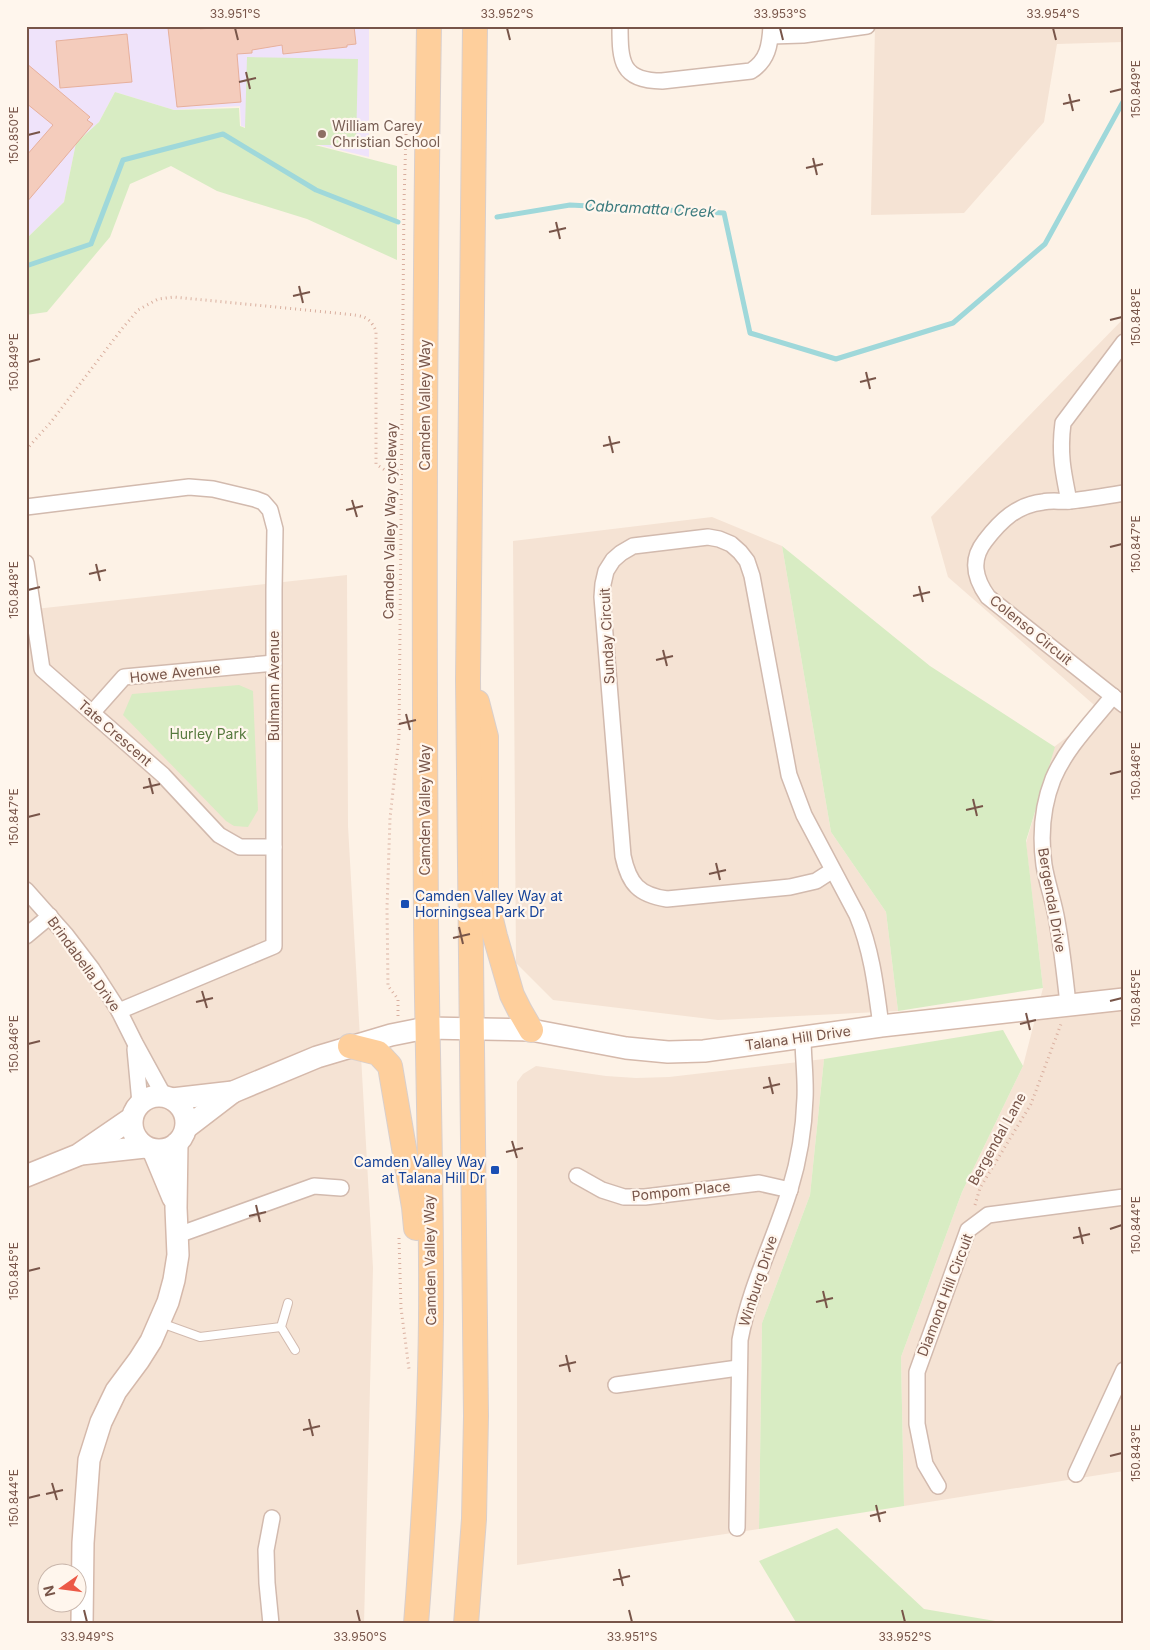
<svg xmlns="http://www.w3.org/2000/svg" width="1150" height="1650" viewBox="0 0 1150 1650" font-family="Inter,sans-serif">
<style>
.residential{fill:#f5e3d4;fill-rule:evenodd}
.education{fill:#efe3fa}
.green{fill:#d8ecc3}
.lines{fill:none;stroke-linecap:round;stroke-linejoin:round}
.stream{stroke:#9fd8da;stroke-width:5}
.building{fill:#f4ccbc;stroke:#e7b09c}
.lane-casing{stroke:#d2baae;stroke-width:10}
.street-casing{stroke:#d2baae;stroke-width:18}
.secondary-casing{stroke:#d5b9ab;stroke-width:24}
.primary-casing{stroke:#d9cfcc;stroke-width:26}
.path{stroke:#d9af9f;stroke-width:3;stroke-dasharray:1 4;stroke-linecap:butt}
.lane{stroke:#fff;stroke-width:8}
.street{stroke:#fff;stroke-width:15}
.secondary{stroke:#fff;stroke-width:21}
.primary{stroke:#fecf9c;stroke-width:24}
.ticks{fill:none;stroke:#785549;stroke-width:2}
.education-dot{fill:#8d6e63;stroke:#fff6ed;stroke-width:2}
.transit-dot{fill:#1a4fb4;stroke:#fff6ed;stroke-width:2}
.labels{text-anchor:middle;stroke-width:4.5;stroke-linejoin:round;paint-order:stroke}
.education-label{font-size:14px;fill:#785e54;stroke:#fff6ed;text-anchor:start}
.street-label{font-size:14px;fill:#785549;stroke:#fff6ed}
.park-label{font-size:14px;fill:#56793e;stroke:#fff6ed}
.transit-label{font-size:14px;fill:#164399;stroke:#fff6ed;text-anchor:start}
.water-label{font-size:15px;font-style:italic;fill:#3c7b7e;stroke:#fff6ed}
.neatline{fill:none;stroke:#785549;stroke-width:2}
.ticks-label{font-size:12px;text-anchor:middle;fill:#785549}
</style>
<rect width="100%" height="100%" fill="#fdf2e6"/>
<!-- residential -->
<g class="residential">
<path d="M 875,26 L 1124,26 L 1124,42 L 1057,44 L 1044,122 L 964,213 L 871,215 Z"/>
<path d="M 1124,318 L 1124,1471 L 904,1506 L 901,1357 L 962,1192 L 1023,1066 L 1043,988 L 1026,843 L 1054,747 L 1101,711 L 948,577 L 931,517 Z"/>
<path d="M 712,517 L 782,546 L 831,832 L 886,912 L 898,1011 L 718,1020 L 553,1000 L 516,963 L 513,541 Z"/>
<path d="M 347,575 L 348,826 L 373,1268 L 364,1624 L 26,1624 L 26,610 ZM 48,1572 L 78,1572 L 78,1602 L 48,1602 Z"/>
<path d="M 824,1059 L 810,1195 L 762,1323 L 759,1529 L 517,1565 L 517,1082 L 523,1074 L 536,1066 L 606,1076 L 636,1078 L 669,1077 Z"/>
</g>
<!-- education -->
<path class="education" d="M 26,26 L 369,26 L 369,157 L 241,126 L 240,106 L 174,110 L 115,92 L 99,122 L 76,143 L 64,202 L 26,239 Z"/>
<!-- green -->
<g class="green">
<path d="M 247,57 L 358,59 L 356,145 L 315,145 L 397,166 L 397,260 L 307,219 L 217,191 L 171,166 L 130,184 L 110,237 L 47,312 L 26,315 L 26,239 L 64,202 L 76,143 L 99,122 L 115,92 L 174,110 L 239,108 L 240,126 L 245,128 Z"/>
<path d="M 782,546 L 930,666 L 1055,747 L 1026,841 L 1043,988 L 898,1011 L 886,912 L 831,832 Z"/>
<path d="M 239,685 L 253,691 L 258,810 L 248,827 L 234,826 L 226,821 L 123,715 L 132,694 Z"/>
<path d="M 1003,1030 L 1023,1066 L 962,1192 L 901,1357 L 904,1506 L 759,1529 L 762,1323 L 810,1195 L 824,1059 Z"/>
<path d="M 837,1528 L 924,1609 L 1013,1624 L 797,1624 L 759,1561 Z"/>
</g>
<g class="lines">
<!-- stream -->
<g class="stream">
<path d="M 497,217 L 570,205 L 724,213 L 750,333 L 836,359 L 953,323 L 1045,244 L 1124,100"/>
<path d="M 26,266 L 91,244 L 123,160 L 223,134 L 316,190 L 398,222"/>
</g>
</g>
<!-- building -->
<g class="building">
<path d="M 190,26 L 200,26 L 200,29 L 236,26 L 354,26 L 356,44 L 347,45 L 347,47 L 283,54 L 282,45 L 252,50 L 252,53 L 237,54 L 241,102 L 177,107 L 168,28 Z"/>
<path d="M 127,34 L 132,82 L 60,88 L 56,41 Z"/>
<path d="M 26,63 L 90,117 L 87,120 L 93,124 L 26,203 L 26,156 L 53,125 L 26,103 Z"/>
</g>
<g class="lines">
<!-- lane casing -->
<g class="lane-casing">
<g id="lane">
<path d="M 288,1303 L 281,1327 L 295,1350"/>
<path d="M 161,1323 L 200,1337 L 281,1327"/>
</g>
</g>
<!-- street casing -->
<g class="street-casing">
<g id="street">
<path d="M 620,26 C 620,61 621,81 662,81 L 751,71 C 768,60 770,45 771,26"/>
<path d="M 771,36 L 803,35 L 867,26"/>
<path d="M 1124,493 C 1106,496 1088,499 1070,501 C 1061,502 1052,500 1043,502 C 1017,505 1001,520 985,541 C 970,560 975,579 988,597 L 1124,705"/>
<path d="M 1069,501 C 1063,472 1059,453 1063,423 L 1124,342"/>
<path d="M 26,507 L 189,487 L 213,489 L 255,499 L 263,502 L 270,510 L 275,529 L 274,589 L 274,946 L 119,1011"/>
<path d="M 26,563 L 42,669 L 163,775 L 219,835 L 240,847 L 274,847"/>
<path d="M 92,713 L 124,677 L 274,663"/>
<path d="M 833,870 L 816,881 L 790,887 L 667,899 C 639,895 629,884 623,856 L 602,597 L 603,584 L 606,571 L 613,560 L 621,553 L 633,546 L 708,537 L 719,539 L 731,544 L 740,552 L 747,561 L 752,576 L 789,775 L 804,815 L 857,915 C 872,951 876,988 881,1026"/>
<path d="M 26,890 L 66,935 L 92,969 L 119,1011 L 135,1043 L 164,1096"/>
<path d="M 26,936 L 50,916"/>
<path d="M 1068,1004 C 1065,976 1062,949 1057,921 C 1054,902 1047,884 1044,865 C 1040,836 1042,807 1053,779 C 1066,748 1092,722 1113,696"/>
<path d="M 135,1049 L 140,1103"/>
<path d="M 577,1176 L 602,1190 L 624,1197 L 645,1197 L 759,1183 L 790,1190"/>
<path d="M 178,1235 L 314,1186 L 341,1188"/>
<path d="M 616,1385 L 738,1368"/>
<path d="M 1076,1474 L 1124,1370"/>
<path d="M 938,1486 L 925,1464 L 917,1424 L 917,1372 L 968,1230 L 988,1215 L 1124,1197"/>
<path d="M 737,1528 L 740,1340 C 750,1286 774,1241 790,1189 C 799,1160 804,1128 805,1098 C 806,1078 803,1057 803,1037"/>
<path d="M 271,1624 L 267,1583 L 266,1550 L 272,1518"/>
</g>
</g>
<!-- secondary casing -->
<g class="secondary-casing">
<g id="secondary">
<circle cx="159" cy="1123" r="27"/>
<path d="M 172,1099 L 233,1092 L 317,1057 L 391,1035 L 426,1028 L 531,1030 L 626,1048 L 668,1052 L 704,1051 L 881,1026 L 1124,999"/>
<path d="M 186,1128 L 233,1092"/>
<path d="M 153,1150 L 173,1198"/>
<path d="M 81,1154 L 145,1147"/>
<path d="M 26,1176 L 78,1155 L 132,1118"/>
<path d="M 82,1624 L 83,1543 L 89,1460 L 101,1422 L 116,1391 L 139,1360 L 151,1341 L 168,1302 L 174,1280 L 178,1255 L 176,1208 L 177,1143"/>
</g>
</g>
<!-- primary casing -->
<g class="primary-casing">
<g id="primary">
<path d="M 477,702 L 486,737 L 486,889 L 488,907 L 495,936 L 512,995 L 520,1011 L 531,1030"/>
<path d="M 350,1046 L 378,1053 L 390,1066 L 414,1207 L 416,1228"/>
<path d="M 416,1624 C 424,1522 430,1421 431,1319 C 432,1185 427,1051 426,918 C 424,620 424,323 429,26"/>
<path d="M 466,1624 L 474,1519 L 476,1416 L 468,680 L 475,26"/>
</g>
</g>
<!-- path -->
<g class="path">
<path d="M 26,450 L 51,422 L 121,330 L 138,310 L 158,299 L 174,297 L 346,314 C 361,316 369,315 376,331 L 376,464 L 386,471 L 402,471"/>
<path d="M 398,1016 L 398,999 L 388,986 L 387,908 L 390,818 L 399,737 L 404,201 L 406,134"/>
<path d="M 975,1205 L 980,1188 L 1031,1104 L 1061,1024"/>
<path d="M 399,1238 L 401,1308 L 409,1369"/>
</g>
<!-- lane -->
<use href="#lane" class="lane"/>
<!-- street -->
<use href="#street" class="street"/>
<!-- secondary -->
<use href="#secondary" class="secondary"/>
<!-- primary -->
<use href="#primary" class="primary"/>
</g>
<!-- ticks -->
<path class="ticks" d="M 235,28 L 238,40M 507,28 L 510,40M 780,28 L 783,40M 1053,28 L 1056,40M 246,72 L 250,89M 239,82 L 256,78M 1110,92 L 1122,89M 1069,94 L 1073,111M 1063,104 L 1080,100M 28,135 L 40,132M 813,158 L 817,175M 806,168 L 823,164M 556,222 L 560,239M 549,232 L 566,228M 299,286 L 303,303M 293,296 L 310,292M 1110,320 L 1122,317M 28,362 L 40,359M 866,372 L 870,389M 860,382 L 876,378M 609,436 L 613,453M 603,446 L 620,442M 352,500 L 357,517M 346,510 L 363,506M 1110,547 L 1122,544M 96,564 L 100,581M 89,574 L 106,570M 919,586 L 923,602M 28,590 L 40,587M 913,596 L 930,592M 663,650 L 667,666M 656,660 L 673,656M 406,714 L 410,730M 399,724 L 416,720M 1110,774 L 1122,771M 149,778 L 153,794M 143,788 L 160,784M 973,799 L 977,816M 966,810 L 983,806M 28,817 L 40,814M 716,863 L 720,880M 709,874 L 726,870M 459,927 L 463,944M 453,938 L 470,934M 202,991 L 207,1008M 1110,1001 L 1122,998M 196,1002 L 213,998M 1026,1013 L 1030,1030M 1020,1024 L 1036,1020M 28,1044 L 40,1041M 769,1077 L 773,1094M 763,1088 L 780,1084M 512,1141 L 517,1158M 506,1152 L 523,1148M 256,1205 L 260,1222M 249,1216 L 266,1212M 1079,1227 L 1083,1244M 1110,1229 L 1122,1225M 1073,1238 L 1090,1234M 28,1271 L 40,1268M 823,1291 L 827,1308M 816,1302 L 833,1298M 566,1355 L 570,1372M 559,1366 L 576,1362M 309,1419 L 313,1436M 303,1430 L 320,1426M 1110,1456 L 1122,1453M 52,1483 L 57,1500M 46,1494 L 63,1490M 28,1498 L 40,1495M 876,1505 L 880,1522M 870,1516 L 886,1512M 619,1569 L 623,1586M 613,1580 L 630,1576M 84,1610 L 87,1622M 357,1610 L 360,1622M 629,1610 L 632,1622M 902,1610 L 905,1622"/>
<!-- markers -->
<circle class="education-dot" cx="322" cy="134" r="5"/>
<g class="transit-dot">
<rect x="400" y="899" width="10" height="10" rx="2.5"/>
<rect x="490" y="1165" width="10" height="10" rx="2.5"/>
</g>
<g class="labels">
<!-- education labels -->
<g class="education-label">
<text x="332" y="131">William Carey<tspan x="332" dy="16">Christian School</tspan></text>
</g>
<!-- street labels -->
<g class="street-label">
<text transform="translate(425 405) rotate(-90)" y="5">Camden Valley Way</text>
<text transform="translate(390 521) rotate(-89)" y="5">Camden Valley Way cycleway</text>
<text transform="translate(1031 630) rotate(39)" y="5">Colenso Circuit</text>
<text transform="translate(607 636) rotate(-93)" y="5">Sunday Circuit</text>
<text transform="translate(175 673) rotate(-6)" y="5">Howe Avenue</text>
<text transform="translate(274 686) rotate(-90)" y="5">Bulmann Avenue</text>
<text transform="translate(115 733) rotate(41)" y="5">Tate Crescent</text>
<text transform="translate(425 810) rotate(-90)" y="5">Camden Valley Way</text>
<text transform="translate(1052 900) rotate(80)" y="5">Bergendal Drive</text>
<text transform="translate(84 964) rotate(54)" y="5">Brindabella Drive</text>
<text transform="translate(798 1038) rotate(-8)" y="5">Talana Hill Drive</text>
<text transform="translate(997 1139) rotate(-61)" y="5">Bergendal Lane</text>
<text transform="translate(681 1191) rotate(-6)" y="5">Pompom Place</text>
<text transform="translate(430 1260) rotate(-91)" y="5">Camden Valley Way</text>
<text transform="translate(758 1281) rotate(-72)" y="5">Winburg Drive</text>
<text transform="translate(945 1295) rotate(-69)" y="5">Diamond Hill Circuit</text>
</g>
<!-- park labels -->
<g class="park-label">
<text x="208" y="739">Hurley Park</text>
</g>
<!-- transit labels -->
<g class="transit-label">
<text x="415" y="901">Camden Valley Way at<tspan x="415" dy="16">Horningsea Park Dr</tspan></text>
<text x="485" y="1167" text-anchor="end">Camden Valley Way<tspan x="485" dy="16">at Talana Hill Dr</tspan></text>
</g>
<!-- water labels -->
<g class="water-label">
<text transform="translate(650 209) rotate(3)" y="5">Cabramatta Creek</text>
</g>
</g>
<!-- border -->
<rect width="1150" height="1650" fill="none" stroke="#fff6ed" stroke-width="55"/>
<!-- north arrow -->
<g transform="translate(62 1588) rotate(256)"><circle r="24" fill="#fff6ed" stroke="#c9b6ab"/>
<path d="M0-4L9 19L0 12L-9 19Z" fill="#ec5946"/>
<text y="-8" font-size="14" font-weight="bold" text-anchor="middle" fill="#785549">N</text>
</g>
<rect x="28" y="28" width="1094" height="1594" class="neatline"/>
<g class="ticks-label">
<text x="235" y="18">33.951°S</text>
<text x="507" y="18">33.952°S</text>
<text x="780" y="18">33.953°S</text>
<text x="1053" y="18">33.954°S</text>
<text transform="translate(1136 89) rotate(-90)" y="4">150.849°E</text>
<text transform="translate(14 135) rotate(-90)" y="4">150.850°E</text>
<text transform="translate(1136 317) rotate(-90)" y="4">150.848°E</text>
<text transform="translate(14 362) rotate(-90)" y="4">150.849°E</text>
<text transform="translate(1136 544) rotate(-90)" y="4">150.847°E</text>
<text transform="translate(14 590) rotate(-90)" y="4">150.848°E</text>
<text transform="translate(1136 771) rotate(-90)" y="4">150.846°E</text>
<text transform="translate(14 817) rotate(-90)" y="4">150.847°E</text>
<text transform="translate(1136 998) rotate(-90)" y="4">150.845°E</text>
<text transform="translate(14 1044) rotate(-90)" y="4">150.846°E</text>
<text transform="translate(1136 1225) rotate(-90)" y="4">150.844°E</text>
<text transform="translate(14 1271) rotate(-90)" y="4">150.845°E</text>
<text transform="translate(1136 1453) rotate(-90)" y="4">150.843°E</text>
<text transform="translate(14 1498) rotate(-90)" y="4">150.844°E</text>
<text x="87" y="1641">33.949°S</text>
<text x="360" y="1641">33.950°S</text>
<text x="632" y="1641">33.951°S</text>
<text x="905" y="1641">33.952°S</text>
</g>
</svg>
